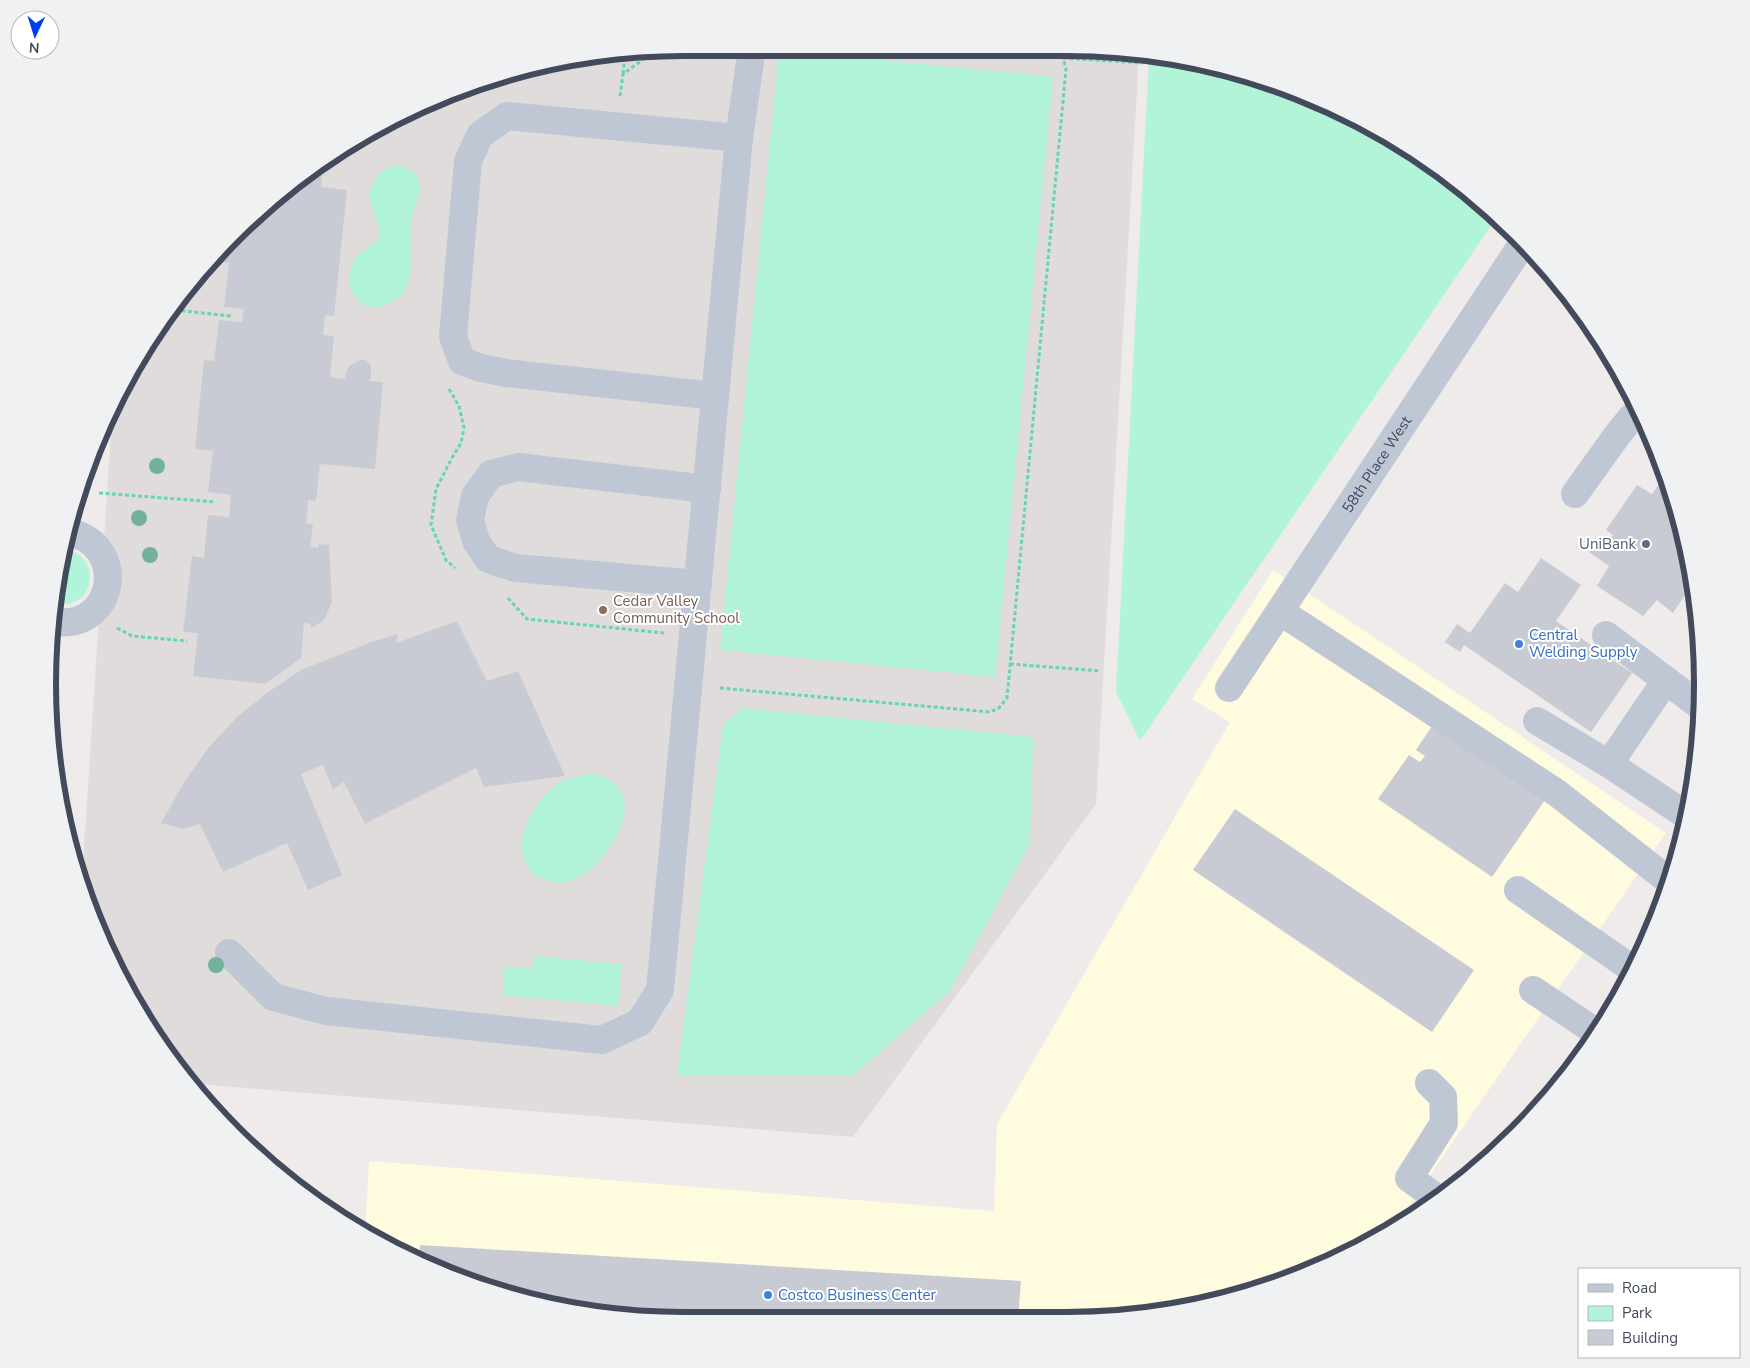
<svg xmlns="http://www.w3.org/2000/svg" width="1750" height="1368" viewBox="0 0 1750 1368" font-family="'Nunito Sans',sans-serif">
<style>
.commercial{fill:#fefbdf}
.education{fill:#e0dcdc}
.green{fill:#b2f4d8}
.building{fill:#c9cbd4}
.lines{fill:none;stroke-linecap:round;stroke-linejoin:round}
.path{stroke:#66d5b4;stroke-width:3;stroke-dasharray:4 2.5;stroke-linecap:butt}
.minor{stroke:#bfc7d5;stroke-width:28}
.tree{fill:#72b29d}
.service-dot{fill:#5c6f8a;stroke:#fff;stroke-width:2}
.education-dot{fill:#8d6e63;stroke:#fff;stroke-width:2}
.shop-dot{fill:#3f7fe0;stroke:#fff;stroke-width:2}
.labels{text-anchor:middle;stroke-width:4;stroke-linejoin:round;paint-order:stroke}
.street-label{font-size:15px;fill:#424a5b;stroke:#fff}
.service-label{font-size:15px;fill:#4e5e75;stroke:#fff;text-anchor:end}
.education-label{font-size:15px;fill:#785e54;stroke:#fff;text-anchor:start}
.shop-label{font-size:15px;fill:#366cbe;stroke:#fff;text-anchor:start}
.rim{fill:none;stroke:#424a5b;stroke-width:6}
</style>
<rect width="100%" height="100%" fill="#efebeb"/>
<!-- commercial -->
<path class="commercial" d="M 1273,570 L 1666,833 L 1392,1230 L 1384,1235 L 1270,1287 L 1108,1319 L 684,1320 L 560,1308 L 441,1272 L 365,1232 L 369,1161 L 994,1211 L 997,1124 L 1230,722 L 1192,699 Z"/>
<!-- education -->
<path class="education" d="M 684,48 L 1107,49 L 1139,55 L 1096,804 L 853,1137 L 196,1084 L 133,1002 L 82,880 L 112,416 L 133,366 L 234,234 L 366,133 L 519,69 Z"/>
<!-- green -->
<g class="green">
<path d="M 779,50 L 1053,77 L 995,677 L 720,650 Z"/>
<path d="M 1149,57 L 1271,81 L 1384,133 L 1485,205 L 1497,217 L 1140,741 L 1116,692 Z"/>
<path d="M 394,165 C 403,167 415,169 419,180 C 424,193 413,207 411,220 C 407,251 423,292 383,306 C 373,310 363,306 356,298 C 346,286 348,263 360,253 C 366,248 377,244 379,235 C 380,227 377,221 374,214 C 365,189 371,176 394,165 Z"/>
<path d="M 65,549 C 102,556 96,608 58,604 Z"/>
<path d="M 742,708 L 1033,737 L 1030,843 L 950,991 L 852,1076 L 677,1075 L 723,725 Z"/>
<path d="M 596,773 C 607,778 616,782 622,794 C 636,822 595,878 566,882 C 555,884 546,880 536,876 C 531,874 530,869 527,865 C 512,839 533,804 553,787 C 564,777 582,775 596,773 Z"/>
<path d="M 535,956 L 622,964 L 618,1006 L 502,995 L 505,966 L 533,969 Z"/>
</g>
<!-- building -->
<g class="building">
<path d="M 323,165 L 321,187 L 347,190 L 334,316 L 325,315 L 323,335 L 334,336 L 330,377 L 345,379 L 347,369 L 352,364 L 363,359 L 367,361 L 371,365 L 371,376 L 369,381 L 383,382 L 375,469 L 320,464 L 316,501 L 308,500 L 306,524 L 313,524 L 310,547 L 318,548 L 319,544 L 329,545 L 332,602 L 325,618 L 320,623 L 311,628 L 311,624 L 304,623 L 301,658 L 265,684 L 193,676 L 198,633 L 183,632 L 192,556 L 204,558 L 208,515 L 229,517 L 231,495 L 208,492 L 213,451 L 195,449 L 204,360 L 214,361 L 219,320 L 242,322 L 244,309 L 224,307 L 229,263 L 214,262 L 214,259 L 234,234 Z"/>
<path d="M 1666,474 L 1693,583 L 1673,613 L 1657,600 L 1643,616 L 1597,586 L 1609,566 L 1589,552 L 1598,542 L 1607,546 L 1613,535 L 1606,530 L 1637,485 L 1652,494 Z"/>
<path d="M 1541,558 L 1581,585 L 1556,621 L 1632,673 L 1591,732 L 1464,645 L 1460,652 L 1445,642 L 1457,624 L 1470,633 L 1505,583 L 1518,592 Z"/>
<path d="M 457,621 L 487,681 L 518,671 L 565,776 L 484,787 L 476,768 L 365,824 L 344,782 L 333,789 L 323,765 L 301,774 L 342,875 L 308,890 L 287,843 L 223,872 L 200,824 L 183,829 L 161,823 L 186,779 L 209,747 L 237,717 L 267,693 L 301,670 L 374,641 L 398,634 L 396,643 Z"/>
<path d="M 1432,726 L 1547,797 L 1492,877 L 1378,799 L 1409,755 L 1420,762 L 1425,756 L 1416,750 Z"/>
<path d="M 1235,809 L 1474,970 L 1432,1032 L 1193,870 Z"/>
<path d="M 420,1245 L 1021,1281 L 1018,1319 L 684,1320 L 560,1308 L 441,1272 L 419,1261 Z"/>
</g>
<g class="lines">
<!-- path -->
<g class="path">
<path d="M 1052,51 L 1063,58 L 1142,63"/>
<path d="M 623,74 L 625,55"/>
<path d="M 620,96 L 623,74 L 655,51"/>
<path d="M 175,310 L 231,316"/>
<path d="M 449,389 L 459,406 L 464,428 L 461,443 L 453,456 L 436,489 L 431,525 L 446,560 L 455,568"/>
<path d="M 99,493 L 215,502"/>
<path d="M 508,598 L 527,619 L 664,633"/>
<path d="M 117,628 L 132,636 L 187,641"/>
<path d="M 1010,664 L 1100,671"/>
<path d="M 720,688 L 990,712 L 999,708 L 1007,698 L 1066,69 L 1063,58"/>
<path d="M 52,720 L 57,651"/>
</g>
<!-- minor -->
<g class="minor">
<path d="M 715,396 L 506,373 L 481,368 L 462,361 L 453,337 L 468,161 L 480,135 L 507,116 L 739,138"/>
<path d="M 1575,494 L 1618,434 L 1632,417 L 1641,417"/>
<path d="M 698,584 L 515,568 L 488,559 L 476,541 L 470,520 L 475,496 L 491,474 L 518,467 L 707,489"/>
<path d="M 1281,612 L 1557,793 L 1669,881"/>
<path d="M 56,622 C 116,629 129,544 68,532"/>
<path d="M 1606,635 L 1700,706"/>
<path id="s1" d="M 1229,688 L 1523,243"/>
<path d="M 1537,721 L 1609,764 L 1686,815"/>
<path d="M 1609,764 L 1666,680"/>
<path d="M 1518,890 L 1634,970"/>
<path d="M 229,953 L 273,997 L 326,1011 L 602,1040 L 640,1022 L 660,990 L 739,138 L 752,48"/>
<path d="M 1533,990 L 1596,1032"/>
<path d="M 1429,1083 L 1443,1097 L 1444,1123 L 1409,1178 L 1437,1198"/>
</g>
</g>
<!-- trees -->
<g class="tree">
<circle cx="157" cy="466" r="8"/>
<circle cx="139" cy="518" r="8"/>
<circle cx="150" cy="555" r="8"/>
<circle cx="216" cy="965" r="8"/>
</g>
<!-- markers -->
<circle class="service-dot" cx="1646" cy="544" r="5"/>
<circle class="education-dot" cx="603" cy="610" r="5"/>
<g class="shop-dot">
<circle cx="1519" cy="644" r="5"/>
<circle cx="768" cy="1295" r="5"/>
</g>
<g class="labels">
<!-- street labels -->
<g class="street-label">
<text dy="5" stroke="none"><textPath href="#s1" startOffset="268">58th Place West</textPath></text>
</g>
<!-- service labels -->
<g class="service-label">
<text x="1636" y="549">UniBank</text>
</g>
<!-- education labels -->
<g class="education-label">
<text x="613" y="606">Cedar Valley<tspan x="613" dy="17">Community School</tspan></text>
</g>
<!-- shop labels -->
<g class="shop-label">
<text x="1529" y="640">Central<tspan x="1529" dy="17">Welding Supply</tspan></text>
<text x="778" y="1300">Costco Business Center</text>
</g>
</g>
<!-- crop -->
<path d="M0 0H1750V1368H0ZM684 56H1066A628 628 0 0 1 1694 684V684A628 628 0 0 1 1066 1312H684A628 628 0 0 1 56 684V684A628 628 0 0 1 684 56Z" fill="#f0f1f2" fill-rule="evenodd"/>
<path class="rim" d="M684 56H1066A628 628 0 0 1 1694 684V684A628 628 0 0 1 1066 1312H684A628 628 0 0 1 56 684V684A628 628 0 0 1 684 56Z"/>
<!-- legend -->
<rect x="1578" y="1268" width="162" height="90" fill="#ffffff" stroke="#b3b7bd"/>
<rect x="1588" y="1284" width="25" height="8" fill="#bfc7d5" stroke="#b3b7bd"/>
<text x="1622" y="1293" font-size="15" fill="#424a5b">Road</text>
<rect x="1588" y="1306" width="25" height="15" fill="#b2f4d8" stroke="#b3b7bd"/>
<text x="1622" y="1318" font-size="15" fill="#424a5b">Park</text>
<rect x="1588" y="1330" width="25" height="15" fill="#c9cbd4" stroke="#b3b7bd"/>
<text x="1622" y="1343" font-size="15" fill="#424a5b">Building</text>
<!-- north arrow -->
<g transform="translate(35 35) rotate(184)"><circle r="24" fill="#ffffff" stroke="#b3b7bd"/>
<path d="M0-4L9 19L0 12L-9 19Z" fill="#033df0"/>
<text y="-8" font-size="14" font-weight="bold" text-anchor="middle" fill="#424a5b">N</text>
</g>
</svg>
